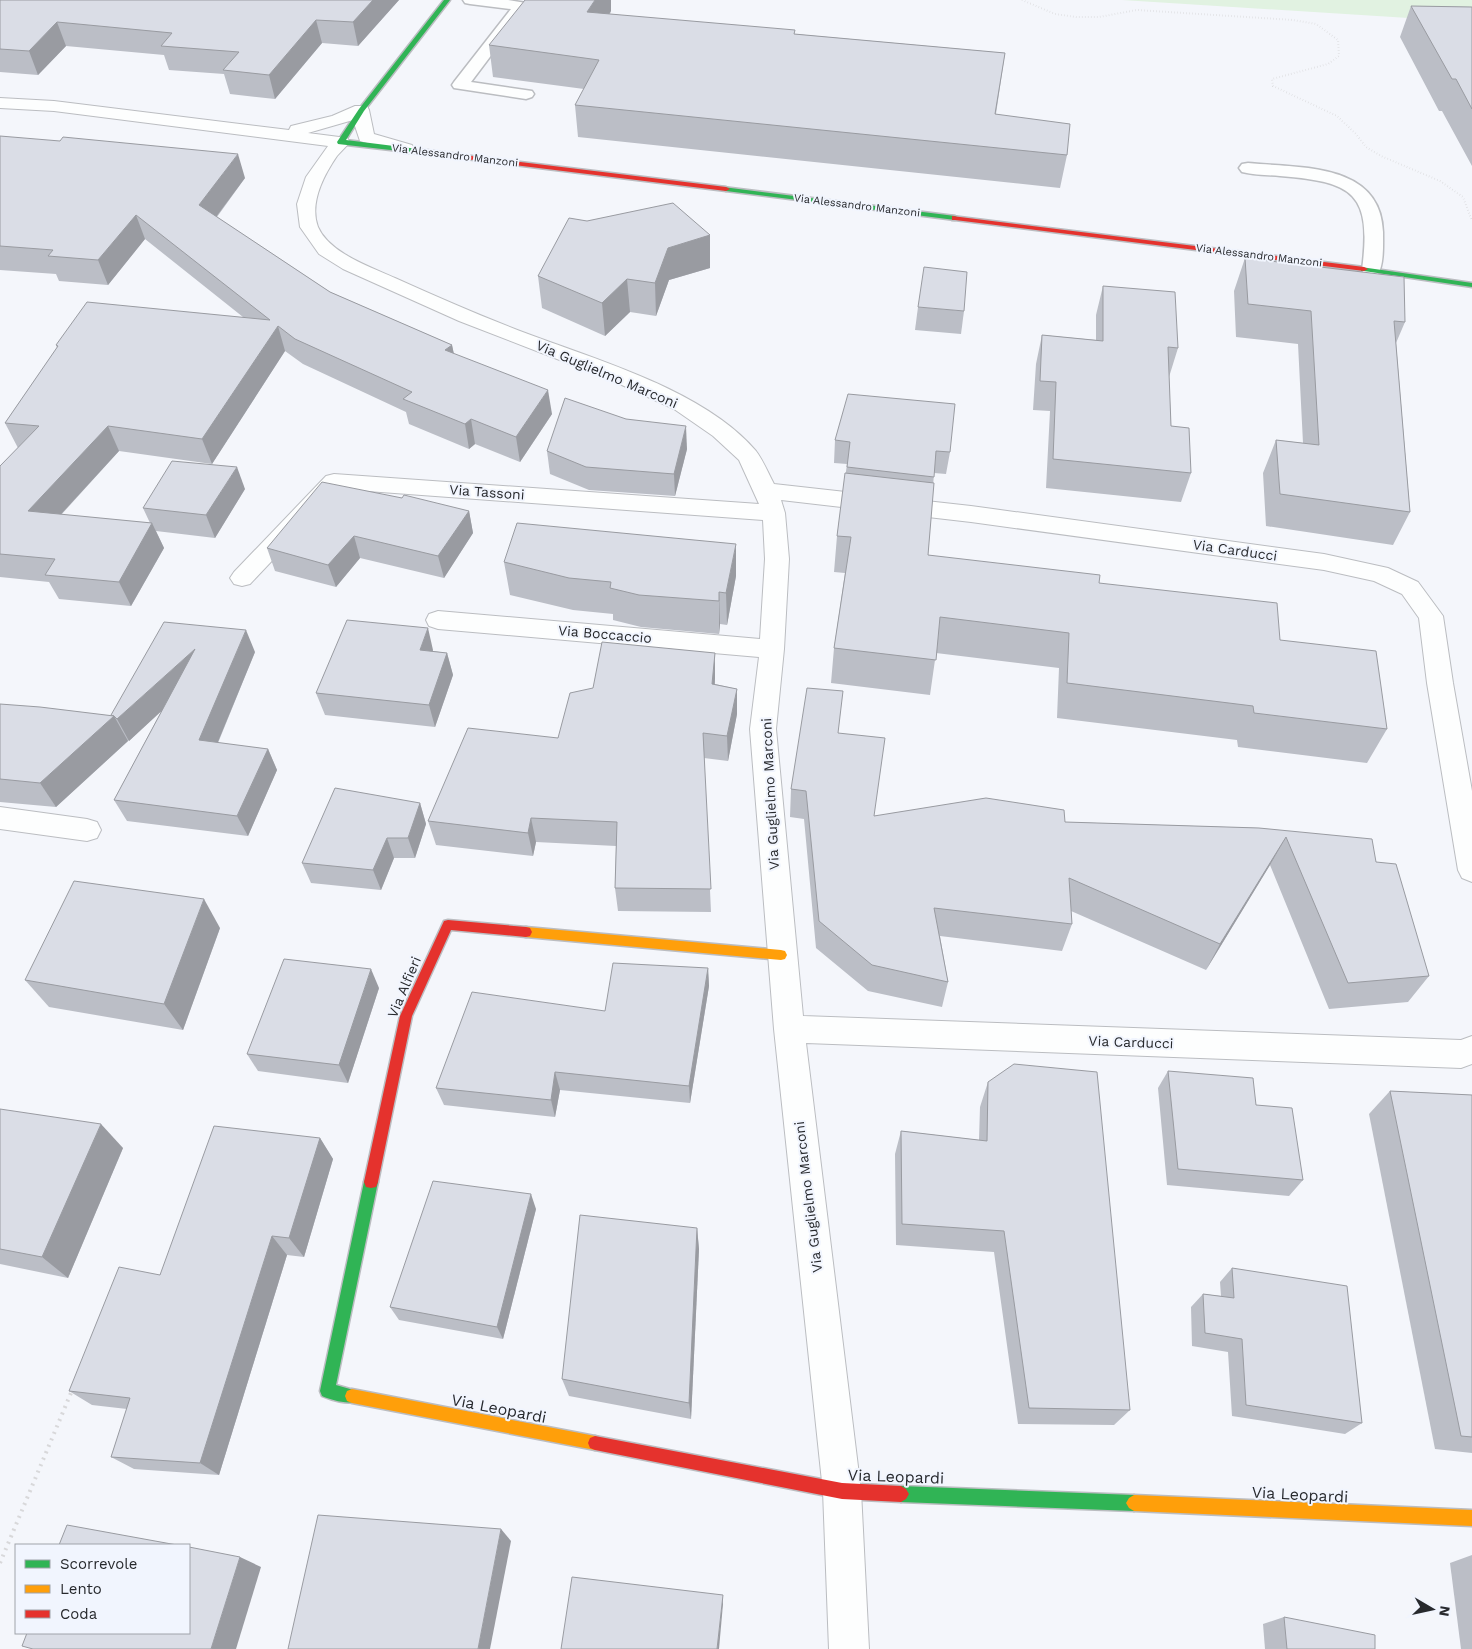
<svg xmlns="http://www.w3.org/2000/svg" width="1472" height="1649" viewBox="0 0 1472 1649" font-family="'Work Sans',sans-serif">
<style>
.green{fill:#e1f2e1}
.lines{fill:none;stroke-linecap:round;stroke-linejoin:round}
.lane-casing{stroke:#bbbdc1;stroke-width:3}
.street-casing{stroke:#bbbdc1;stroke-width:2}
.fast-casing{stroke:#bbbdc1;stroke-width:3}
.slow-casing{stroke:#bbbdc1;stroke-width:3}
.jam-casing{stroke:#bbbdc1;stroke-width:3}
.path-far1{stroke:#d8d8da;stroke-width:2;stroke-dasharray:0.5 2.5;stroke-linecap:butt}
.path{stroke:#d8d8da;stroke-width:4;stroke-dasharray:2 5;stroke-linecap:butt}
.lane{fill:#fdfefe;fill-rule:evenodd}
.street{fill:#fdfefe;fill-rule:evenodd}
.fast{fill:#30b455;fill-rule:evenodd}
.slow{fill:#ff9f0a;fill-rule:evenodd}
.jam{fill:#e5322d;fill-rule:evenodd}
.wall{fill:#bbbec6}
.shaded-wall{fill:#999ba1}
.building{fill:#dadde6;stroke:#999ba1}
.labels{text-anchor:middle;stroke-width:4;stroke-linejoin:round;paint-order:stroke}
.far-street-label{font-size:11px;fill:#27292d;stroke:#f1f5fe}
.street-label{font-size:14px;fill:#27292d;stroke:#f1f5fe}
.near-street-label{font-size:16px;fill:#27292d;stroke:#f1f5fe}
</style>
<rect width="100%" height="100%" fill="#f4f6fb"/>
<!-- green -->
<path class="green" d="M 1122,0 L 1472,0 L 1472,22 Z"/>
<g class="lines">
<!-- lane casing -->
<g class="lane-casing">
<g id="lane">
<path d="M 463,0 L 508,0 L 526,3 L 528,6 L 526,9 L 471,82 L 532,91 L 534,94 L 532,97 L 526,99 L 454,88 L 452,85 L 454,82 L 511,9 L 470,4 L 465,3 Z"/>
<path d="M 1248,163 C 1299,168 1381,162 1383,232 C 1383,244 1384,264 1378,274 L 1371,276 L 1364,274 L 1362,270 C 1372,193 1354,182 1280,176 C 1268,175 1254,175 1242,172 L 1239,168 L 1242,164 Z"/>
</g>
</g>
<!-- street casing -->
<g class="street-casing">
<g id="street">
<path d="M 0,98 L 54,101 L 289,130 L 291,126 L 332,116 L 355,106 L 367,106 L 369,110 L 374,134 L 412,145 L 415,149 L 412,153 L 406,154 L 360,141 L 353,120 L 308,133 L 347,138 L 350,142 C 346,147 341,151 337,156 C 324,175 309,203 318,227 C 329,253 371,267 395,278 C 439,298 483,317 528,334 C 600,361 705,391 756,451 C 763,460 768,473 774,484 L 971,506 L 1324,554 L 1388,568 L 1418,582 L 1443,616 L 1453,683 L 1472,791 L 1472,882 L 1462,878 L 1458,870 L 1427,683 L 1419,618 L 1402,594 L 1374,581 L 1324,570 L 971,522 L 781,500 L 785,513 L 789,559 L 784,649 L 776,729 L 803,1016 L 1461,1040 L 1472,1036 L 1472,1064 L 1461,1068 L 806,1043 L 861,1491 L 869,1649 L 829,1649 L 823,1491 L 774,1029 L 750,729 L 759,657 L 438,629 L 429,626 L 426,620 L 429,614 L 438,611 L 760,639 L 765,559 L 763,520 L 340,489 L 250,584 L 242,586 L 234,584 L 230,578 L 234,572 L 326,476 L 334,474 L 759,504 L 739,460 L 713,436 L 674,409 L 611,380 L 459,321 L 343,269 L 319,254 L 300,227 L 297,204 L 306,177 L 328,146 L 54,111 L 0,108 Z"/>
<path d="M 0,807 L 87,819 L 97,822 L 101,830 L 97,838 L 87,841 L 0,829 Z"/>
</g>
</g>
<!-- fast casing -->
<g class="fast-casing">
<g id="fast">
<path d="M 444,0 L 450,0 L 364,111 L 346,140 L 466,155 L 470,157 L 469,159 L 338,144 L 337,142 L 359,109 Z"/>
<path d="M 723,187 L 955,216 L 959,218 L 955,220 L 726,191 L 722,189 Z"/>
<path d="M 1361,267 L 1472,283 L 1472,287 L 1364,271 L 1361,271 Z"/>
<path d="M 371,1176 L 376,1177 L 378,1182 L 336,1385 L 357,1391 L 359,1396 L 357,1401 C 348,1405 331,1400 322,1396 L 320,1391 L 364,1182 L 366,1177 Z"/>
<path d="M 901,1486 L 1134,1495 L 1139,1498 L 1142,1503 L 1139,1508 L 1134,1511 L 901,1502 L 896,1499 L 893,1494 L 896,1489 Z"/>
</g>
</g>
<!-- slow casing -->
<g class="slow-casing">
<g id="slow">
<path d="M 526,927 L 781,950 L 785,951 L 787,955 L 785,959 L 781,960 L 526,937 L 522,936 L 520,932 L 522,928 Z"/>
<path d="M 352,1389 L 595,1436 L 600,1438 L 602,1443 L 600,1448 L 595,1450 L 352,1403 L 347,1401 L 345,1396 L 347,1391 Z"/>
<path d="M 1134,1495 L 1472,1510 L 1472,1526 L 1134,1511 L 1129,1508 L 1126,1503 L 1129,1498 Z"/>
</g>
</g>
<!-- jam casing -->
<g class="jam-casing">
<g id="jam">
<path d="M 463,155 L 726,187 L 730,189 L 726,191 L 466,159 L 462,157 Z"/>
<path d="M 952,216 L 1364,267 L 1368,269 L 1364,271 L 955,220 L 952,220 Z"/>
<path d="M 448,920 L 526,927 L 530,928 L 532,932 L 530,936 L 526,937 L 451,930 L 412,1016 L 378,1182 L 376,1187 L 371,1188 L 366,1187 L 364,1182 L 400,1016 L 444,921 Z"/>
<path d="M 595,1436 L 842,1483 L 901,1486 L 906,1489 L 909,1494 L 906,1499 L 901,1502 L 842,1499 L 595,1450 L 590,1448 L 588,1443 L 590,1438 Z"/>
</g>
</g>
<!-- path-far1 -->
<path class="path-far1" d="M 1022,0 L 1055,14 L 1076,17 L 1099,17 L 1137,10 L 1293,20 L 1316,24 L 1338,40 L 1339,56 L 1328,64 L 1272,79 L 1273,86 L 1337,116 L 1356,134 L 1366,147 L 1381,156 L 1440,181 L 1463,197 L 1472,221"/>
<!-- path -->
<path class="path" d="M 0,1563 L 73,1388"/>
<!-- lane -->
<use href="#lane" class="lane"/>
<!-- street -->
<use href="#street" class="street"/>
<!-- fast -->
<use href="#fast" class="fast"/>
<!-- slow -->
<use href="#slow" class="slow"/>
<!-- jam -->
<use href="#jam" class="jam"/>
</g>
<!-- wall -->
<g class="wall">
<path d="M 0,0 L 399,0 L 358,46 L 322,43 L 275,99 L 230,94 L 224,74 L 169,70 L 164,55 L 66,46 L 38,75 L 0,72 Z"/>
<path d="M 1411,6 L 1472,7 L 1472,166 L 1442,111 L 1439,111 L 1400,37 Z"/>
<path d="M 611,11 L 610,14 L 795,34 L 1005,53 L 996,114 L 1067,155 L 1060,188 L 578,137 L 575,105 L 584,89 L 493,77 L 489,45 Z"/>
<path d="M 0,136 L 245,178 L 217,217 L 330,292 L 452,345 L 454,354 L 552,414 L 520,462 L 475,444 L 469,449 L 409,424 L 406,412 L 303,364 L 285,351 L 212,464 L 119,451 L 61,515 L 150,523 L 143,508 L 245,489 L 215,538 L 156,531 L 164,548 L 131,606 L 59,599 L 49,582 L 0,577 L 0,466 L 18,448 L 5,423 L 57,348 L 56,345 L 243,317 L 145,239 L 108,285 L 59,281 L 56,274 L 0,270 Z"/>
<path d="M 587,221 L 710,235 L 710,268 L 669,280 L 656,316 L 630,312 L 605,336 L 542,308 L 538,276 Z"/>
<path d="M 1245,258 L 1405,322 L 1396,343 L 1410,512 L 1393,545 L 1266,526 L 1263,473 L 1276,440 L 1303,443 L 1298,344 L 1236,337 L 1234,291 Z"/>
<path d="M 1103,286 L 1178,348 L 1169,377 L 1171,426 L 1191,473 L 1181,502 L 1046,488 L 1050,411 L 1033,410 L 1036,364 L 1042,335 L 1096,340 L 1096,315 Z"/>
<path d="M 918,307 L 964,311 L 961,334 L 915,330 Z"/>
<path d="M 835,440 L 950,452 L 946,474 L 934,473 L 928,555 L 1099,583 L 1280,640 L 1387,729 L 1367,763 L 1238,747 L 1237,740 L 1057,718 L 1059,668 L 936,653 L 930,695 L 831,683 L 834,648 L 845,573 L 834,572 L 837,536 L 847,464 L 834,463 Z"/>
<path d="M 687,449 L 675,496 L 589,490 L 550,474 L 547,451 Z"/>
<path d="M 402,498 L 469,511 L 473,533 L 444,578 L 360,558 L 336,587 L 275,571 L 267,548 Z"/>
<path d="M 504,562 L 736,576 L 727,625 L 720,624 L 719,634 L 641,627 L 613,620 L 613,614 L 573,610 L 510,595 Z"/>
<path d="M 433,650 L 433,651 L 447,653 L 453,675 L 435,727 L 325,715 L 316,693 Z"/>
<path d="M 255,652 L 218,743 L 268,749 L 277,770 L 248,836 L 127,821 L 114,800 L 162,710 L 129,741 L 128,740 L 128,741 L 56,807 L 0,802 L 0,704 L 112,716 Z"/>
<path d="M 715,653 L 715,684 L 737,689 L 737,714 L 728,761 L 704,758 L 711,912 L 618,911 L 615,888 L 616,846 L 536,842 L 533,856 L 436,845 L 428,821 L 558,738 L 593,688 Z"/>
<path d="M 838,733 L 874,816 L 1259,828 L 1376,862 L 1429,976 L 1408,1002 L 1329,1009 L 1270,865 L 1206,970 L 1071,911 L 1072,924 L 1062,951 L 940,936 L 948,982 L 942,1007 L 868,991 L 816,948 L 804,819 L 790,817 L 791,789 Z"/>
<path d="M 420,803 L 426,824 L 415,858 L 394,858 L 381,890 L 311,883 L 302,863 Z"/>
<path d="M 220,928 L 183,1030 L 49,1007 L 25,980 Z"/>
<path d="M 708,968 L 709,986 L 690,1103 L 560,1090 L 555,1117 L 444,1105 L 436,1088 L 605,1011 Z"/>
<path d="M 379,988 L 348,1083 L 258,1071 L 247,1054 Z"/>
<path d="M 1168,1071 L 1256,1105 L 1303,1180 L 1289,1196 L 1167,1185 L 1158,1088 Z"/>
<path d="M 988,1082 L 1130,1410 L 1114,1425 L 1018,1424 L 994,1252 L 896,1245 L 895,1154 L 901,1131 L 979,1140 L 980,1107 Z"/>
<path d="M 1390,1091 L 1472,1095 L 1472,1453 L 1435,1449 L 1369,1114 Z"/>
<path d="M 0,1109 L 123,1148 L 68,1278 L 0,1264 Z"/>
<path d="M 320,1138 L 333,1159 L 304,1257 L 287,1255 L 219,1475 L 134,1469 L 111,1457 L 127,1409 L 92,1405 L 69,1391 L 160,1275 Z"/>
<path d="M 536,1209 L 503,1339 L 399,1320 L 390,1307 Z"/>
<path d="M 697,1228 L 699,1249 L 691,1419 L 569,1396 L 562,1379 Z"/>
<path d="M 1232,1268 L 1362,1423 L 1345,1434 L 1232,1416 L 1228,1352 L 1192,1346 L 1191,1307 L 1203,1294 L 1221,1296 L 1220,1282 Z"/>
<path d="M 1472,1555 L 1472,1649 L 1461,1649 L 1450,1563 Z"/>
<path d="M 1284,1617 L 1375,1649 L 1265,1649 L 1263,1624 Z"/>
</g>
<!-- shaded-wall -->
<g class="shaded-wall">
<path d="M 373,0 L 399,0 L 358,46 L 353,22 Z"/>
<path d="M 595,0 L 611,0 L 611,11 L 589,43 L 587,12 Z"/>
<path d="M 316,20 L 322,43 L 275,99 L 269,75 Z"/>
<path d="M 57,22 L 66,46 L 38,75 L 29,51 Z"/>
<path d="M 238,154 L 245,178 L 207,229 L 199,205 Z"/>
<path d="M 136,215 L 145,239 L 108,285 L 98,260 Z"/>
<path d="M 710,235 L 710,268 L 669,280 L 656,316 L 655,283 L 668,248 Z"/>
<path d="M 627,279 L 630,312 L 605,336 L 602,303 Z"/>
<path d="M 278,326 L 285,351 L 212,464 L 202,439 Z"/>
<path d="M 452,345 L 457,370 L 445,350 Z"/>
<path d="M 548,390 L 552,414 L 520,462 L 516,437 Z"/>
<path d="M 471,419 L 475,444 L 469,449 L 465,424 Z"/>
<path d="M 108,426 L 119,451 L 41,536 L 28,511 Z"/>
<path d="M 686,426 L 687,449 L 675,496 L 674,474 Z"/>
<path d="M 237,467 L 245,489 L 215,538 L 206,515 Z"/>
<path d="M 469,511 L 473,533 L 444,578 L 438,556 Z"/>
<path d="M 152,523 L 164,548 L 131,606 L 119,582 Z"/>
<path d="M 354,536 L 360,558 L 336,587 L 328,565 Z"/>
<path d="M 736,544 L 736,576 L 727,625 L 726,593 Z"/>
<path d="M 719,592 L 720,624 L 719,634 Z"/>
<path d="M 428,628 L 433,650 L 425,672 L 420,650 Z"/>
<path d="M 246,630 L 255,652 L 210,761 L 199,740 Z"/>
<path d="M 195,649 L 205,671 L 129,741 L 117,719 Z"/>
<path d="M 447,653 L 453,675 L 435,727 L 429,705 Z"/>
<path d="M 715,653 L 715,678 L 713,709 L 712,684 Z"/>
<path d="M 737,689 L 737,714 L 728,761 L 727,736 Z"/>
<path d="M 114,716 L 128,741 L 56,807 L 40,783 Z"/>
<path d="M 268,749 L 277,770 L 248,836 L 237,816 Z"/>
<path d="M 420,803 L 426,824 L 415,858 L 408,838 Z"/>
<path d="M 531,818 L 536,842 L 533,856 L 528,833 Z"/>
<path d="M 1286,837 L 1270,865 L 1206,970 L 1220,944 Z"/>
<path d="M 387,838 L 394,858 L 381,890 L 373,870 Z"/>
<path d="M 204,899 L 220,928 L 183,1030 L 164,1004 Z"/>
<path d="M 708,968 L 709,986 L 690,1103 L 689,1086 Z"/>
<path d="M 371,969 L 379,988 L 348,1083 L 339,1065 Z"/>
<path d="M 555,1072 L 560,1090 L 555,1117 L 551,1100 Z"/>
<path d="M 101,1124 L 123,1148 L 68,1278 L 42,1257 Z"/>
<path d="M 320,1138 L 333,1159 L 304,1257 L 289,1238 Z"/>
<path d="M 531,1194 L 536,1209 L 503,1339 L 497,1327 Z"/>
<path d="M 697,1228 L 699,1249 L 691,1419 L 689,1403 Z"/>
<path d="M 272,1236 L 287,1255 L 219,1475 L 200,1463 Z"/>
<path d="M 501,1529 L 511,1541 L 490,1649 L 478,1649 Z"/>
<path d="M 240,1557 L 261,1567 L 236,1649 L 211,1649 Z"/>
<path d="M 723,1595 L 723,1604 L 719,1649 L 717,1649 Z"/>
</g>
<!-- building -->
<g class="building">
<path d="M 0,0 L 373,0 L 353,22 L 316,20 L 269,75 L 223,70 L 239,52 L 161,46 L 172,33 L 57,22 L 29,51 L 0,49 Z"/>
<path d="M 525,0 L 595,0 L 587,12 L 795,30 L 794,34 L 1005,53 L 995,114 L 1070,124 L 1067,155 L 575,105 L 599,60 L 489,45 Z"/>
<path d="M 1411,6 L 1472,7 L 1472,109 L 1456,79 L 1452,79 Z"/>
<path d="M 0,136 L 60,141 L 63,137 L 238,154 L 199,205 L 330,292 L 452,345 L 445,350 L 548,390 L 516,437 L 471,419 L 465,424 L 403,399 L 412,392 L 295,339 L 278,326 L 202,439 L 108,426 L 28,511 L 152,523 L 119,582 L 45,575 L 55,559 L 0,554 L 0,466 L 39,426 L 5,423 L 58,346 L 56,345 L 87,302 L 270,320 L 136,215 L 98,260 L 48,256 L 53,250 L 0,246 Z"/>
<path d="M 673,203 L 710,235 L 668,248 L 655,283 L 627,279 L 602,303 L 538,276 L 569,218 L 587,221 Z"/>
<path d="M 1245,258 L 1404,277 L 1405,322 L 1394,321 L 1410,512 L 1280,494 L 1276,440 L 1319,445 L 1311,311 L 1248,304 Z"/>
<path d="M 924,267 L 967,272 L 964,311 L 918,307 Z"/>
<path d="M 1103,286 L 1175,292 L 1178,348 L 1168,347 L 1171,426 L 1189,428 L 1191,473 L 1053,459 L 1056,382 L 1040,381 L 1042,335 L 1103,341 Z"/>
<path d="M 848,394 L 955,404 L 950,452 L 936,451 L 934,477 L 847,467 L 850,442 L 835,440 Z"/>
<path d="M 565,398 L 626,419 L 686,426 L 674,474 L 586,467 L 547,451 Z"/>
<path d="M 172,461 L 237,467 L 206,515 L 143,508 Z"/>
<path d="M 845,473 L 934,483 L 928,555 L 1100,575 L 1099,583 L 1277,603 L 1280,640 L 1376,651 L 1387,729 L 1254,713 L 1253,706 L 1067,683 L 1069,633 L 940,617 L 936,660 L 834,648 L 851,537 L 837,536 Z"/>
<path d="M 322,482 L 402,498 L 404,495 L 469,511 L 438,556 L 354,536 L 328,565 L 267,548 Z"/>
<path d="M 517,523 L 736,544 L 726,593 L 719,592 L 719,601 L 639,595 L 610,588 L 611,582 L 569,578 L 504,562 Z"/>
<path d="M 347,620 L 428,628 L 420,650 L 447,653 L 429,705 L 316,693 Z"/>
<path d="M 164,622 L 246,630 L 199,740 L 268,749 L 237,816 L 114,800 L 195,649 L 117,719 L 114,716 L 111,715 Z"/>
<path d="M 602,642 L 715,653 L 712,684 L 737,689 L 727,736 L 703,733 L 711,889 L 615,888 L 617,822 L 531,818 L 528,833 L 428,821 L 468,728 L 558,738 L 570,693 L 593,688 Z"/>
<path d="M 807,688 L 843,691 L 838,733 L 885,738 L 874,816 L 986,798 L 1064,810 L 1065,822 L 1259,828 L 1372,839 L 1376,862 L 1396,864 L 1429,976 L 1348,983 L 1286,837 L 1220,944 L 1069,878 L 1072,924 L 934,908 L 948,982 L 872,965 L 819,921 L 806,791 L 791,789 Z"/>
<path d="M 0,704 L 40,707 L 114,716 L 40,783 L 0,779 Z"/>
<path d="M 335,788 L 420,803 L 408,838 L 387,838 L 373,870 L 302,863 Z"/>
<path d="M 74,881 L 204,899 L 164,1004 L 25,980 Z"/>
<path d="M 284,959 L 371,969 L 339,1065 L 247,1054 Z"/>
<path d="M 613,963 L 708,968 L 689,1086 L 555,1072 L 551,1100 L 436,1088 L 472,992 L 605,1011 Z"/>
<path d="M 1014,1064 L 1097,1072 L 1130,1410 L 1029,1408 L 1004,1231 L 902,1224 L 901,1131 L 987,1141 L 988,1082 Z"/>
<path d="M 1168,1071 L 1253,1078 L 1256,1105 L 1292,1108 L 1303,1180 L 1178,1169 Z"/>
<path d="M 1390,1091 L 1472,1095 L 1472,1437 L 1461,1436 Z"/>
<path d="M 0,1109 L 101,1124 L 42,1257 L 0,1249 Z"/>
<path d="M 214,1126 L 320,1138 L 289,1238 L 272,1236 L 200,1463 L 111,1457 L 130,1398 L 69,1391 L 119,1267 L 160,1275 Z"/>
<path d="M 433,1181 L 531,1194 L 497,1327 L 390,1307 Z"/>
<path d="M 580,1215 L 697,1228 L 689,1403 L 562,1379 Z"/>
<path d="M 1232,1268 L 1347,1286 L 1362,1423 L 1246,1405 L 1242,1339 L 1205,1333 L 1203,1294 L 1234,1298 Z"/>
<path d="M 318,1515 L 501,1529 L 478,1649 L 288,1649 Z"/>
<path d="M 67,1525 L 177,1545 L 59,1545 Z"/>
<path d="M 189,1547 L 240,1557 L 211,1649 L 33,1649 L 22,1646 L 27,1633 L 189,1633 Z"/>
<path d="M 572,1577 L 723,1595 L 717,1649 L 561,1649 Z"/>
<path d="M 1284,1617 L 1375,1635 L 1375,1649 L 1287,1649 Z"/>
</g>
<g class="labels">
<!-- far-street labels -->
<g class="far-street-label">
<text transform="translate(455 155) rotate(7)" y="4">Via Alessandro Manzoni</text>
<text transform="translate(857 205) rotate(7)" y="4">Via Alessandro Manzoni</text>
<text transform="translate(1259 255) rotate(7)" y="4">Via Alessandro Manzoni</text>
</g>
<!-- street labels -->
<g class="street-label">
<text transform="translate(607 374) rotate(23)" y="5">Via Guglielmo Marconi</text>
<text transform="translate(487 492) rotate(4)" y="5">Via Tassoni</text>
<text transform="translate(1235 550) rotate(8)" y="5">Via Carducci</text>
<text transform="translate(605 634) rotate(5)" y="5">Via Boccaccio</text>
<text transform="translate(770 794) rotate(-93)" y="5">Via Guglielmo Marconi</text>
<text transform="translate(404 987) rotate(-67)" y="5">Via Alfieri</text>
<text transform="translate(1131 1042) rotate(2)" y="5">Via Carducci</text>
<text transform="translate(808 1197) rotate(-97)" y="5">Via Guglielmo Marconi</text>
</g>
<!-- near-street labels -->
<g class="near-street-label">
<text transform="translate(499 1408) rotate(11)" y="6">Via Leopardi</text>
<text transform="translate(896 1476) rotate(2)" y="6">Via Leopardi</text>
<text transform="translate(1300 1494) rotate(3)" y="6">Via Leopardi</text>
</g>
</g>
<!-- legend -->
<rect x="15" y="1544" width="175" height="90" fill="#f1f5fe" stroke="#a0a3aa"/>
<rect x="25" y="1560" width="25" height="8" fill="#30b455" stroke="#a0a3aa"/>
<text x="60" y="1569" font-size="15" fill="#27292d">Scorrevole</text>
<rect x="25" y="1585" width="25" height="8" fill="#ff9f0a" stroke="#a0a3aa"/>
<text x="60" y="1594" font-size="15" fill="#27292d">Lento</text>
<rect x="25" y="1610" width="25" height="8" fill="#e5322d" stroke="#a0a3aa"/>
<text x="60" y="1619" font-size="15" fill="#27292d">Coda</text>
<!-- north arrow -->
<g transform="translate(1432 1609) rotate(99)" stroke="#f1f5fe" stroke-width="4" paint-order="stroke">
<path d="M0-4L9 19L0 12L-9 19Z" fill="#27292d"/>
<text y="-8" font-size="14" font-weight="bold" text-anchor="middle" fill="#27292d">N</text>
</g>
</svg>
